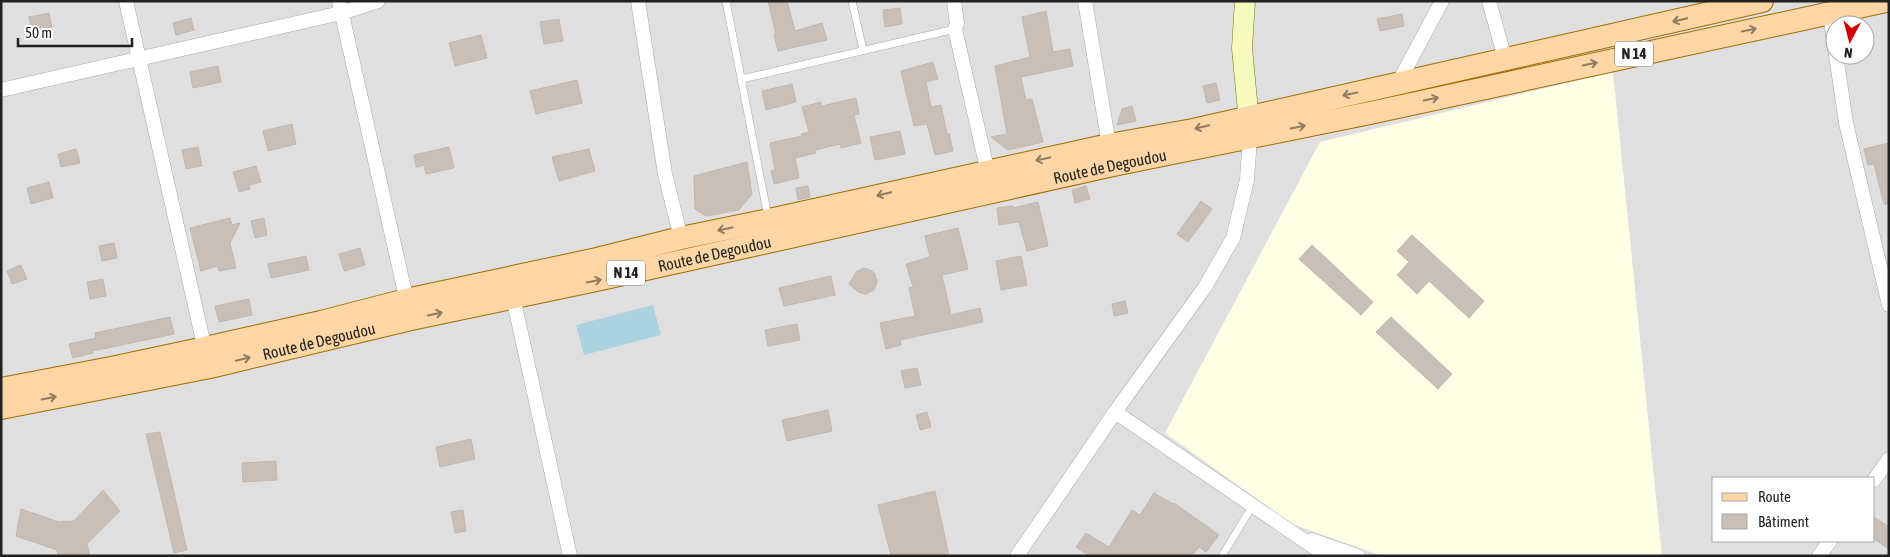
<svg xmlns="http://www.w3.org/2000/svg" width="1890" height="557" viewBox="0 0 1890 557" font-family="'Asap Condensed',sans-serif">
<style>
.residential{fill:#e0dfdf;fill-rule:evenodd}
.education{fill:#ffffe5}
.water{fill:#aad3df}
.building{fill:#c7bfb8;stroke:#c4b6ab}
.lines{fill:none;stroke-linecap:round;stroke-linejoin:round}
.lane-casing{stroke:#a9a9a9;stroke-width:8}
.street-casing{stroke:#a9a9a9;stroke-width:15}
.secondary-casing{stroke:#707d05;stroke-width:21}
.primary-casing{stroke:#a06b00;stroke-width:24}
.lane{stroke:#fff;stroke-width:7}
.street{stroke:#fff;stroke-width:14}
.secondary{stroke:#f7fabf;stroke-width:20}
.primary{stroke:#fcd6a4;stroke-width:22}
.oneway{stroke:#8f7c63}
.labels{text-anchor:middle;stroke-width:4;stroke-linejoin:round;paint-order:stroke}
.shield{fill:#fff;stroke:#646464;stroke-width:1}
.shield-label{font-size:15px;font-weight:bold;fill:#222}
.street-label{font-size:16px;fill:#222;stroke:#fff}
</style>
<rect width="100%" height="100%" fill="#f2efe9"/>
<!-- residential -->
<path class="residential" d="M 1,1 L 1889,1 L 1889,556 L 1,556 ZM 1835,25 L 1865,25 L 1865,55 L 1835,55 ZM 1714,478 L 1874,478 L 1874,541 L 1714,541 Z"/>
<!-- education -->
<path class="education" d="M 1613,72 L 1662,556 L 1382,556 L 1292,524 L 1165,433 L 1320,142 Z"/>
<!-- water -->
<path class="water" d="M 653,305 L 661,335 L 584,355 L 576,325 Z"/>
<!-- building -->
<g class="building">
<path d="M 768,1 L 787,1 L 795,31 L 822,23 L 827,40 L 778,51 L 774,34 L 776,34 Z"/>
<path d="M 900,8 L 902,24 L 885,27 L 883,10 Z"/>
<path d="M 1046,11 L 1053,52 L 1070,49 L 1073,66 L 1021,77 L 1026,100 L 1032,99 L 1043,142 L 1008,150 L 991,137 L 1007,134 L 995,66 L 1030,57 L 1022,17 Z"/>
<path d="M 49,13 L 52,27 L 32,32 L 29,17 Z"/>
<path d="M 1402,14 L 1404,26 L 1380,31 L 1377,19 Z"/>
<path d="M 191,18 L 194,30 L 176,35 L 173,23 Z"/>
<path d="M 559,19 L 563,41 L 544,44 L 540,22 Z"/>
<path d="M 481,35 L 487,58 L 455,66 L 449,43 Z"/>
<path d="M 933,62 L 938,79 L 926,82 L 931,107 L 941,105 L 947,134 L 949,133 L 953,151 L 935,155 L 927,124 L 914,126 L 901,71 Z"/>
<path d="M 218,66 L 221,82 L 193,88 L 190,72 Z"/>
<path d="M 577,80 L 582,103 L 536,114 L 530,91 Z"/>
<path d="M 1216,83 L 1220,100 L 1207,103 L 1203,86 Z"/>
<path d="M 792,84 L 796,102 L 766,110 L 762,91 Z"/>
<path d="M 856,98 L 859,114 L 854,115 L 861,143 L 841,148 L 840,144 L 815,150 L 816,153 L 795,158 L 799,178 L 774,184 L 771,171 L 775,170 L 770,143 L 802,136 L 801,134 L 809,132 L 802,107 L 821,102 L 822,106 Z"/>
<path d="M 1132,106 L 1136,121 L 1117,125 L 1122,109 Z"/>
<path d="M 292,124 L 296,144 L 268,151 L 263,131 Z"/>
<path d="M 900,131 L 905,154 L 875,160 L 870,137 Z"/>
<path d="M 1889,143 L 1889,204 L 1884,204 L 1874,164 L 1868,165 L 1864,149 Z"/>
<path d="M 198,147 L 202,166 L 186,169 L 182,150 Z"/>
<path d="M 449,147 L 454,168 L 426,174 L 424,165 L 416,167 L 414,155 Z"/>
<path d="M 76,149 L 80,163 L 61,167 L 58,154 Z"/>
<path d="M 589,149 L 595,171 L 559,181 L 552,157 Z"/>
<path d="M 747,162 L 752,194 L 739,210 L 706,216 L 695,209 L 694,176 Z"/>
<path d="M 256,166 L 261,182 L 249,185 L 250,189 L 239,192 L 233,172 Z"/>
<path d="M 49,182 L 53,198 L 31,204 L 27,188 Z"/>
<path d="M 808,186 L 810,197 L 798,200 L 796,188 Z"/>
<path d="M 1086,186 L 1090,199 L 1075,203 L 1072,190 Z"/>
<path d="M 1201,201 L 1212,209 L 1188,242 L 1177,234 Z"/>
<path d="M 1038,202 L 1048,246 L 1027,251 L 1019,222 L 999,225 L 997,208 L 1013,206 L 1013,208 Z"/>
<path d="M 230,218 L 232,225 L 240,223 L 230,243 L 236,268 L 219,271 L 217,266 L 201,271 L 190,228 Z"/>
<path d="M 264,218 L 267,235 L 255,238 L 251,221 Z"/>
<path d="M 958,228 L 968,269 L 942,275 L 951,315 L 980,308 L 983,322 L 900,340 L 901,345 L 886,349 L 880,323 L 915,316 L 909,288 L 913,287 L 906,264 L 930,257 L 925,236 Z"/>
<path d="M 1412,235 L 1484,301 L 1469,318 L 1429,281 L 1417,294 L 1397,275 L 1409,262 L 1397,251 Z"/>
<path d="M 114,243 L 117,258 L 102,261 L 99,246 Z"/>
<path d="M 1312,245 L 1373,302 L 1361,315 L 1299,259 Z"/>
<path d="M 360,248 L 365,265 L 344,271 L 339,254 Z"/>
<path d="M 306,256 L 309,270 L 271,278 L 268,264 Z"/>
<path d="M 1021,256 L 1027,285 L 1001,290 L 996,261 Z"/>
<path d="M 21,265 L 27,279 L 12,284 L 7,271 Z"/>
<path d="M 865,268 L 872,271 L 875,274 L 877,282 L 874,290 L 866,294 L 858,292 L 849,284 L 857,271 Z"/>
<path d="M 831,276 L 835,295 L 784,306 L 779,288 Z"/>
<path d="M 103,279 L 106,296 L 90,299 L 87,282 Z"/>
<path d="M 249,299 L 252,315 L 219,322 L 215,306 Z"/>
<path d="M 1125,301 L 1128,313 L 1114,316 L 1112,304 Z"/>
<path d="M 170,317 L 174,334 L 93,351 L 93,353 L 73,358 L 69,344 L 96,338 L 95,333 Z"/>
<path d="M 1391,317 L 1452,374 L 1438,389 L 1376,332 Z"/>
<path d="M 797,324 L 800,340 L 768,346 L 765,330 Z"/>
<path d="M 917,368 L 921,385 L 905,388 L 901,371 Z"/>
<path d="M 828,410 L 832,431 L 787,441 L 782,420 Z"/>
<path d="M 927,412 L 931,427 L 920,430 L 916,415 Z"/>
<path d="M 160,432 L 187,550 L 174,553 L 146,434 Z"/>
<path d="M 471,439 L 475,459 L 440,467 L 436,447 Z"/>
<path d="M 276,461 L 277,480 L 243,482 L 242,463 Z"/>
<path d="M 103,490 L 120,511 L 87,544 L 90,556 L 58,556 L 57,550 L 16,536 L 21,509 L 59,522 L 74,521 Z"/>
<path d="M 935,491 L 949,556 L 891,556 L 878,505 Z"/>
<path d="M 1154,493 L 1173,504 L 1174,503 L 1219,535 L 1206,552 L 1199,547 L 1191,556 L 1089,556 L 1076,547 L 1086,533 L 1109,547 L 1132,510 L 1140,515 Z"/>
<path d="M 463,510 L 466,531 L 455,533 L 451,512 Z"/>
<path d="M 1874,517 L 1889,527 L 1889,549 L 1874,539 Z"/>
</g>
<g class="lines">
<!-- lane casing -->
<g class="lane-casing">
<g id="lane">
<path d="M 726,1 L 768,217"/>
<path d="M 852,1 L 863,50"/>
<path d="M 742,79 L 955,29"/>
<path d="M 1222,556 L 1253,505"/>
</g>
</g>
<!-- street casing -->
<g class="street-casing">
<g id="street">
<path d="M 126,1 L 206,354"/>
<path d="M 339,1 L 408,306"/>
<path d="M 638,1 L 665,174 L 681,238"/>
<path d="M 954,1 L 957,24 L 955,29 L 989,177"/>
<path d="M 1085,1 L 1110,151"/>
<path d="M 1489,1 L 1505,59"/>
<path d="M 1830,12 L 1835,50"/>
<path d="M 1836,55 L 1846,123 L 1889,305"/>
<path d="M 1396,87 L 1442,1"/>
<path d="M 1,90 L 341,13 L 378,1"/>
<path d="M 513,297 L 570,556"/>
<path d="M 1115,412 L 1327,556"/>
<path d="M 1874,480 L 1889,459"/>
<path d="M 1312,540 L 1358,556"/>
<path d="M 1017,556 L 1115,412 L 1205,287 L 1233,238 L 1247,180 L 1250,137"/>
<path d="M 1819,556 L 1830,541"/>
</g>
</g>
<!-- secondary casing -->
<g class="secondary-casing">
<path id="secondary" d="M 1245,1 L 1242,48 L 1250,132"/>
</g>
<!-- primary casing -->
<g class="primary-casing">
<g id="primary">
<path d="M 1,389 L 111,368 L 205,348 L 321,322 L 406,300 L 597,259 L 681,238 L 769,220 L 1109,145 L 1193,130 L 1762,1"/>
<path id="s1" d="M 1,408 L 210,367 L 411,319 L 601,279 L 1113,165 L 1370,113 L 1886,1"/>
</g>
</g>
<!-- lane -->
<use href="#lane" class="lane"/>
<!-- street -->
<use href="#street" class="street"/>
<!-- secondary -->
<use href="#secondary" class="secondary"/>
<!-- primary -->
<use href="#primary" class="primary"/>
</g>
<!-- one-way arrows -->
<defs><path id="oneway-shaft" d="M-6 0H5M1.5-3L5.5 0L1.5 3" fill="none" stroke-width="1.6" stroke-linecap="round" stroke-linejoin="round" transform="scale(1.25)"/></defs>
<g class="oneway">
<use href="#oneway-shaft" transform="translate(1680 20) rotate(167)"/>
<use href="#oneway-shaft" transform="translate(1749 30) rotate(-12)"/>
<use href="#oneway-shaft" transform="translate(1590 64) rotate(-12)"/>
<use href="#oneway-shaft" transform="translate(1350 94) rotate(168)"/>
<use href="#oneway-shaft" transform="translate(1431 99) rotate(-12)"/>
<use href="#oneway-shaft" transform="translate(1202 127) rotate(167)"/>
<use href="#oneway-shaft" transform="translate(1298 127) rotate(-11)"/>
<use href="#oneway-shaft" transform="translate(1043 159) rotate(168)"/>
<use href="#oneway-shaft" transform="translate(884 194) rotate(167)"/>
<use href="#oneway-shaft" transform="translate(725 229) rotate(169)"/>
<use href="#oneway-shaft" transform="translate(594 281) rotate(-11)"/>
<use href="#oneway-shaft" transform="translate(435 314) rotate(-12)"/>
<use href="#oneway-shaft" transform="translate(243 359) rotate(-13)"/>
<use href="#oneway-shaft" transform="translate(49 398) rotate(-12)"/>
</g>
<g class="labels">
<!-- shield labels -->
<g class="shield">
<rect x="1615" y="41.5" width="38" height="25" rx="4"/>
<rect x="607" y="260.5" width="38" height="25" rx="4"/>
</g>
<g class="shield-label">
<text x="1634" y="59">N 14</text>
<text x="626" y="278">N 14</text>
</g>
<!-- street labels -->
<g class="street-label">
<text dy="6" stroke="none"><textPath href="#s1" startOffset="1135">Route de Degoudou</textPath></text>
<text dy="6" stroke="none"><textPath href="#s1" startOffset="730">Route de Degoudou</textPath></text>
<text dy="6" stroke="none"><textPath href="#s1" startOffset="325">Route de Degoudou</textPath></text>
</g>
</g>
<!-- border -->
<rect width="1890" height="557" fill="none" stroke="#222222" stroke-width="5"/>
<!-- legend -->
<rect x="1712" y="477" width="162" height="65" fill="#ffffff" stroke="#a7a7a7"/>
<rect x="1722" y="493" width="25" height="8" fill="#fcd6a4" stroke="#a7a7a7"/>
<text x="1758" y="502" font-size="15" fill="#222222">Route</text>
<rect x="1722" y="514" width="25" height="15" fill="#c7bfb8" stroke="#a7a7a7"/>
<text x="1758" y="527" font-size="15" fill="#222222">Bâtiment</text>
<!-- north arrow -->
<g transform="translate(1850 40) rotate(187)"><circle r="24" fill="#ffffff" stroke="#a7a7a7"/>
<path d="M0-4L9 19L0 12L-9 19Z" fill="#d40000"/>
<text y="-8" font-size="14" font-weight="bold" text-anchor="middle" fill="#222222">N</text>
</g>
<!-- scale -->
<path d="M18 38v8h114v-8" fill="none" stroke="#222222" stroke-width="2.5"/>
<text x="25" y="38" font-size="15" fill="#222222" stroke="#ffffff" stroke-width="4" paint-order="stroke">50 m</text>
</svg>
